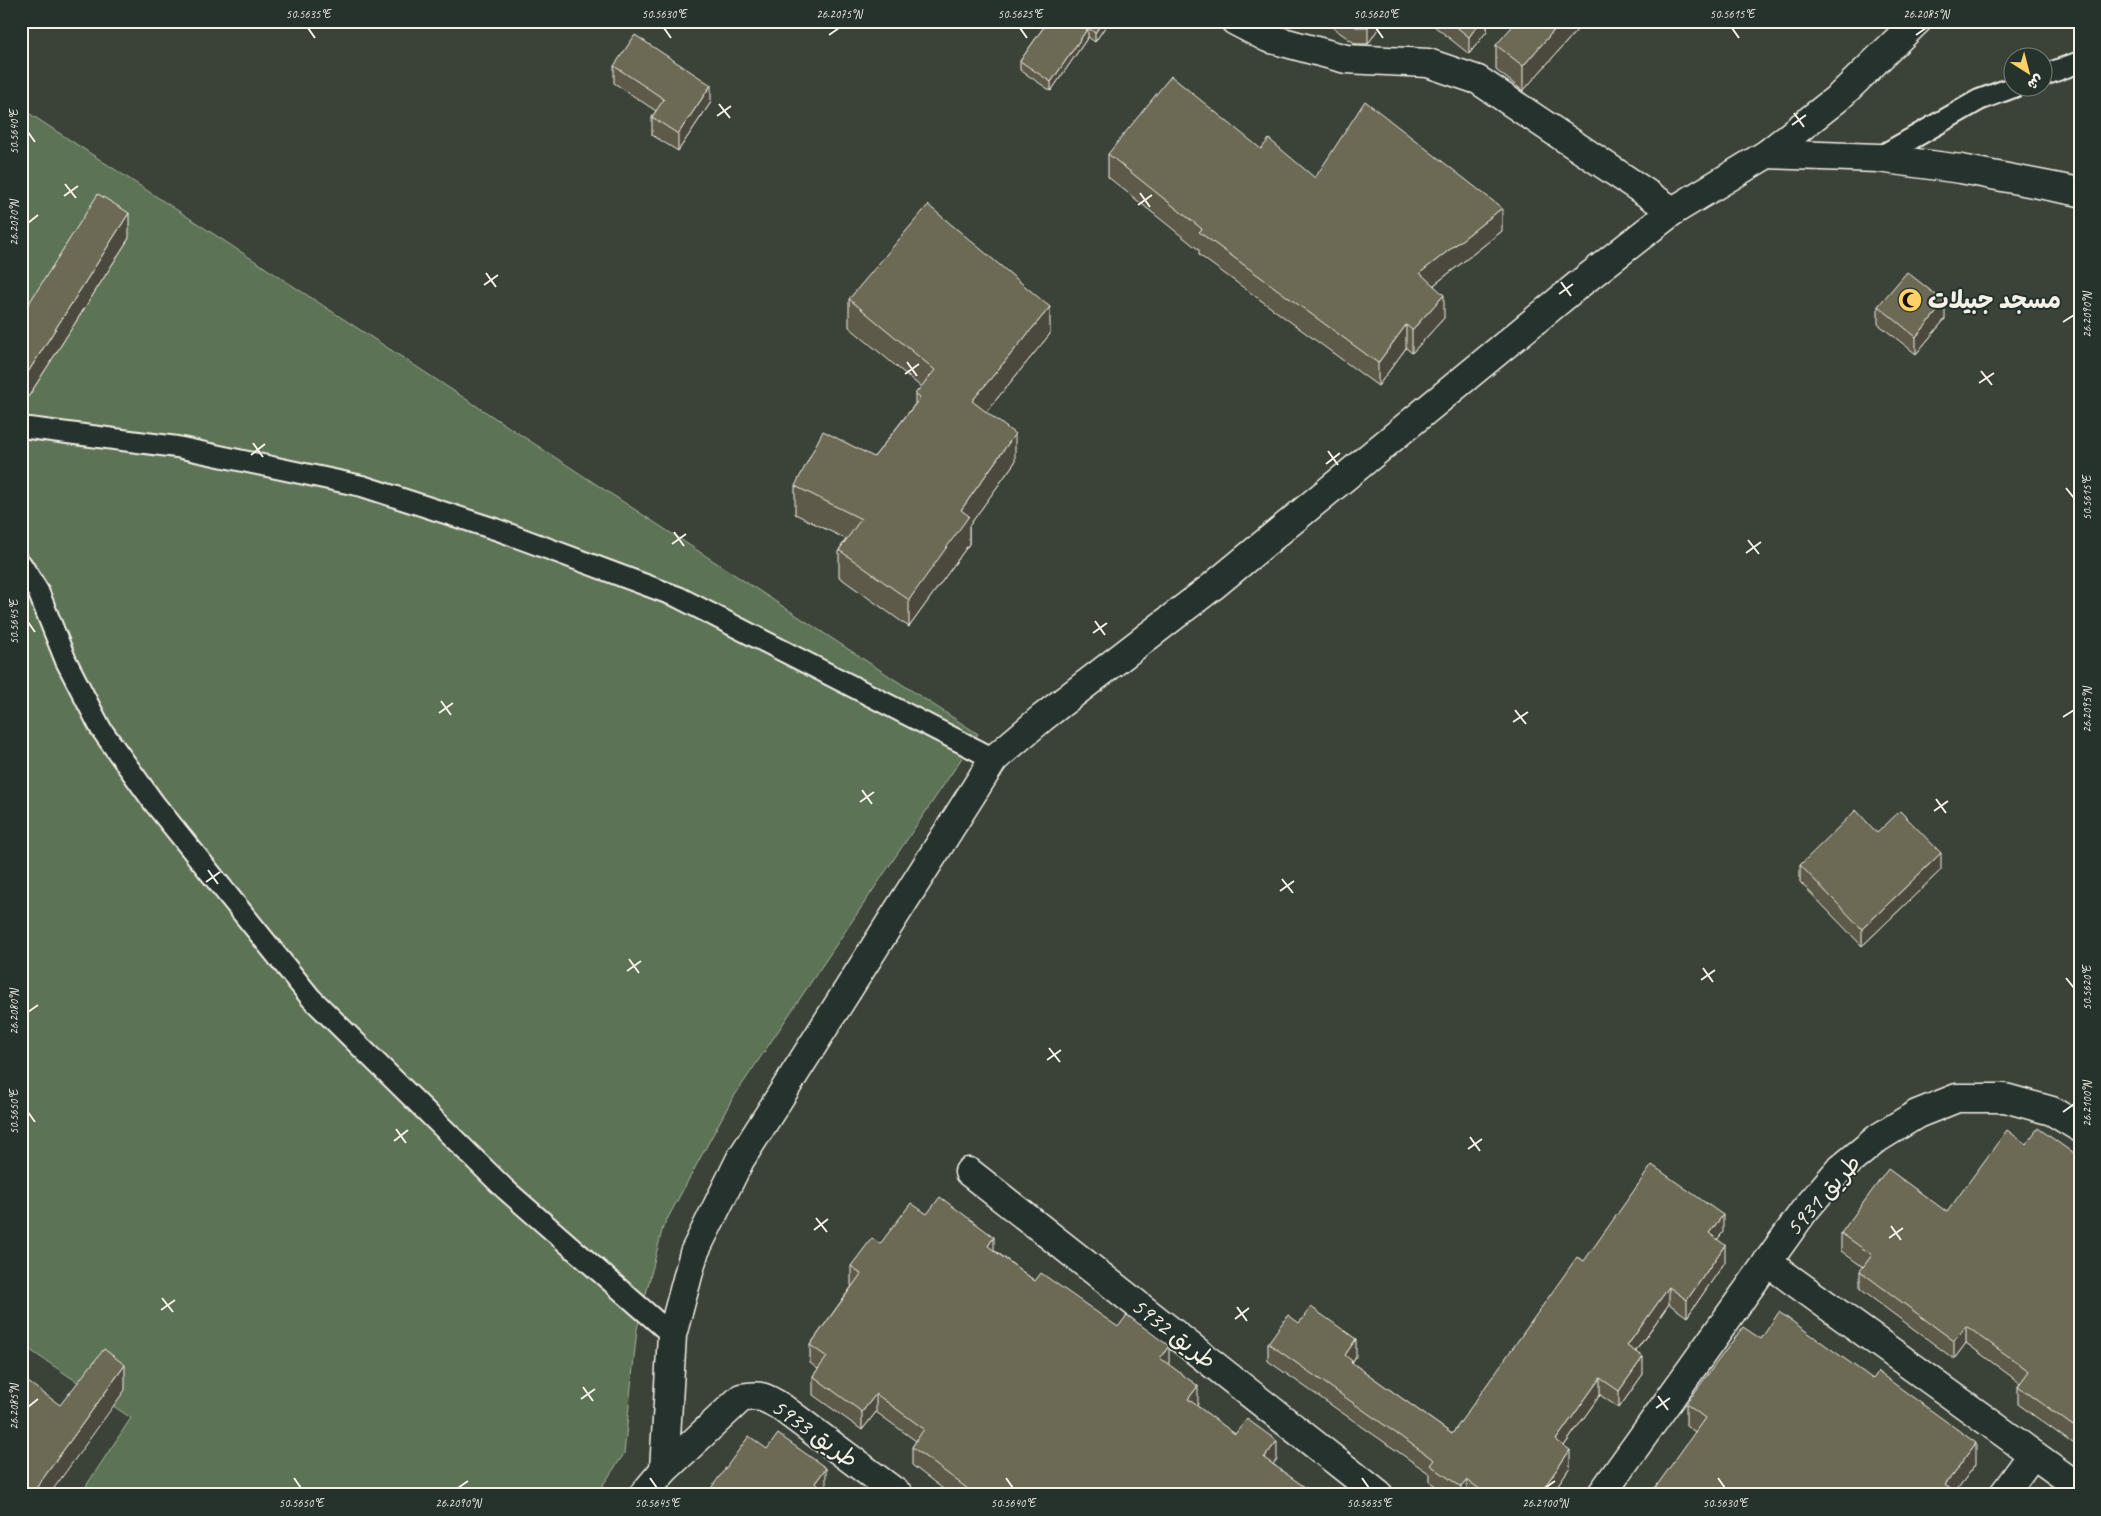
<svg xmlns="http://www.w3.org/2000/svg" width="2101" height="1516" viewBox="0 0 2101 1516" font-family="Caveat,'Playpen Sans Arabic',sans-serif">
<style>
.green{fill:#5d7356;stroke:#a8b29f}
.lines{fill:none;stroke-linecap:round;stroke-linejoin:round}
.lane-casing{stroke:#f4f1e8;stroke-width:24}
.street-casing{stroke:#f4f1e8;stroke-width:31}
.lane{stroke:#26332d;stroke-width:20}
.street{stroke:#26332d;stroke-width:28}
.wall{fill:#5d5a49;stroke:#f4f1e8}
.shaded-wall{fill:#4c4a3c;stroke:#f4f1e8}
.building{fill:#6c6955;stroke:#f4f1e8}
.ticks{fill:none;stroke:#f4f1e8;stroke-width:2}
.labels{text-anchor:middle;stroke-width:4;stroke-linejoin:round;paint-order:stroke}
.poi-label{font-size:24px;font-weight:bold;fill:#f4f1e8;stroke:#26332d;text-anchor:start}
.street-label{font-size:24px;fill:#f4f1e8;stroke:#26332d}
.neatline{fill:none;stroke:#f4f1e8;stroke-width:2}
.ticks-label{font-size:12px;text-anchor:middle;fill:#f4f1e8}
</style>
<rect width="100%" height="100%" fill="#3b4339"/>
<filter id="ink" filterUnits="userSpaceOnUse"><feTurbulence type="fractalNoise" baseFrequency=".02" numOctaves="2"/><feDisplacementMap in="SourceGraphic" scale="10" xChannelSelector="R" yChannelSelector="G"/><feConvolveMatrix kernelMatrix="1 2 1 2 8 2 1 2 1" color-interpolation-filters="sRGB"/></filter>
<g filter="url(#ink)">
<!-- green -->
<path class="green" d="M 21,108 L 978,734 L 731,1101 L 663,1227 L 637,1329 L 624,1454 L 596,1495 L 80,1495 L 131,1418 L 21,1344 Z"/>
<g class="lines">
<!-- lane casing -->
<g class="lane-casing">
<g id="lane">
<path d="M 2044,75 L 2080,62"/>
<path d="M 1878,158 L 1979,100 L 2014,87"/>
<path d="M 21,427 L 177,447 L 362,486 L 498,530 L 678,597 L 994,759"/>
<path d="M 21,564 L 38,591 L 66,661 L 101,729 L 154,803 L 311,998 L 505,1189 L 672,1335"/>
</g>
</g>
<!-- street casing -->
<g class="street-casing">
<g id="street">
<path d="M 1235,21 L 1268,38 L 1346,59 L 1428,63 L 1478,80 L 1673,211"/>
<path d="M 1767,154 L 1878,158 L 1961,169 L 2080,192"/>
<path d="M 969,1172 L 1379,1495"/>
<path d="M 1767,1262 L 2080,1488"/>
<path d="M 664,1470 L 672,1335 L 694,1253 L 740,1160 L 994,759 L 1042,718 L 1213,586 L 1578,285 L 1673,211 L 1767,154 L 1839,97 L 1917,21"/>
<path d="M 643,1495 L 664,1470 L 741,1398 C 760,1394 765,1397 781,1407 L 899,1495"/>
<path d="M 1601,1495 L 1804,1211 L 1838,1171 L 1878,1138 L 1917,1114 L 1957,1098 L 2005,1098 L 2052,1111 L 2080,1128"/>
<path d="M 2003,1495 L 2032,1455"/>
</g>
</g>
<!-- lane -->
<use href="#lane" class="lane"/>
<!-- street -->
<use href="#street" class="street"/>
</g>
<!-- wall -->
<g class="wall">
<path d="M 1048,21 L 1109,21 L 1095,42 L 1088,37 L 1051,91 L 1020,70 L 1020,61 Z"/>
<path d="M 1323,21 L 1383,21 L 1368,44 L 1356,44 Z"/>
<path d="M 1428,21 L 1487,21 L 1487,31 L 1469,54 Z"/>
<path d="M 1585,21 L 1523,91 L 1496,70 L 1496,45 Z"/>
<path d="M 614,66 L 711,102 L 678,151 L 652,135 L 652,117 L 656,111 L 614,83 Z"/>
<path d="M 1261,149 L 1315,178 L 1502,231 L 1434,285 L 1444,318 L 1412,353 L 1406,348 L 1378,386 L 1199,255 L 1199,250 L 1108,177 L 1108,154 Z"/>
<path d="M 129,238 L 23,405 L 21,403 L 21,316 Z"/>
<path d="M 849,299 L 1050,334 L 986,412 L 1015,462 L 969,526 L 969,544 L 909,627 L 839,577 L 839,550 L 846,539 L 795,514 L 795,486 L 874,457 L 915,404 L 915,394 L 921,387 L 849,327 Z"/>
<path d="M 1878,306 L 1945,319 L 1916,354 L 1878,324 Z"/>
<path d="M 1877,833 L 1941,870 L 1862,946 L 1800,882 L 1800,865 Z"/>
<path d="M 2026,1144 L 2080,1158 L 2080,1449 L 2018,1404 L 2018,1386 L 2020,1383 L 1966,1343 L 1954,1359 L 1860,1289 L 1860,1271 L 1863,1267 L 1841,1251 L 1841,1233 L 1947,1212 Z"/>
<path d="M 927,1214 L 994,1250 L 1035,1281 L 1169,1365 L 1198,1404 L 1196,1406 L 1235,1434 L 1277,1459 L 1273,1464 L 1309,1495 L 951,1495 L 912,1465 L 912,1447 L 916,1441 L 876,1412 L 862,1430 L 813,1395 L 813,1376 L 818,1369 L 810,1363 L 810,1345 L 852,1286 L 851,1285 L 851,1266 L 880,1244 Z"/>
<path d="M 1723,1232 L 1717,1240 L 1725,1262 L 1687,1317 L 1669,1304 L 1636,1351 L 1643,1374 L 1619,1408 L 1600,1395 L 1564,1446 L 1570,1467 L 1551,1495 L 1448,1495 L 1430,1482 L 1430,1474 L 1268,1361 L 1268,1343 L 1299,1323 L 1356,1356 L 1352,1363 L 1452,1434 L 1584,1261 Z"/>
<path d="M 1761,1339 L 1976,1464 L 1955,1492 L 1695,1432 L 1686,1425 L 1686,1404 Z"/>
</g>
<!-- shaded-wall -->
<g class="shaded-wall">
<path d="M 1103,21 L 1109,21 L 1095,42 L 1095,33 Z"/>
<path d="M 1372,21 L 1383,21 L 1368,44 L 1368,27 Z"/>
<path d="M 1481,21 L 1487,21 L 1487,31 L 1469,54 L 1469,37 Z"/>
<path d="M 1562,21 L 1585,21 L 1523,91 L 1523,66 Z"/>
<path d="M 1088,28 L 1088,37 L 1051,91 L 1051,82 Z"/>
<path d="M 711,85 L 711,102 L 678,151 L 678,134 Z"/>
<path d="M 1502,208 L 1502,231 L 1420,296 L 1420,273 Z"/>
<path d="M 129,213 L 129,238 L 23,405 L 23,380 Z"/>
<path d="M 1444,295 L 1444,318 L 1412,353 L 1412,330 Z"/>
<path d="M 1945,302 L 1945,319 L 1916,354 L 1916,337 Z"/>
<path d="M 1050,307 L 1050,334 L 972,429 L 972,401 Z"/>
<path d="M 1406,325 L 1406,348 L 1378,386 L 1378,363 Z"/>
<path d="M 1015,434 L 1015,462 L 969,526 L 969,544 L 909,627 L 909,600 L 961,510 Z"/>
<path d="M 1941,853 L 1941,870 L 1862,946 L 1862,929 Z"/>
<path d="M 1723,1215 L 1723,1232 L 1709,1251 L 1709,1233 Z"/>
<path d="M 994,1237 L 994,1256 L 988,1246 Z"/>
<path d="M 1725,1245 L 1725,1262 L 1687,1317 L 1687,1300 Z"/>
<path d="M 1669,1287 L 1669,1304 L 1627,1363 L 1627,1346 Z"/>
<path d="M 1966,1326 L 1966,1343 L 1954,1359 L 1954,1341 Z"/>
<path d="M 1356,1339 L 1356,1356 L 1352,1362 L 1352,1378 L 1345,1355 Z"/>
<path d="M 1169,1346 L 1169,1364 L 1160,1376 L 1160,1358 Z"/>
<path d="M 1643,1357 L 1643,1374 L 1619,1408 L 1619,1391 Z"/>
<path d="M 125,1365 L 125,1390 L 49,1495 L 31,1495 Z"/>
<path d="M 1600,1378 L 1600,1395 L 1556,1457 L 1556,1440 Z"/>
<path d="M 1198,1386 L 1198,1404 L 1188,1418 L 1188,1399 Z"/>
<path d="M 876,1394 L 876,1412 L 862,1430 L 862,1412 Z"/>
<path d="M 1277,1441 L 1277,1459 L 1264,1476 L 1264,1458 Z"/>
<path d="M 1976,1443 L 1976,1464 L 1953,1495 L 1945,1485 Z"/>
<path d="M 1570,1450 L 1570,1467 L 1551,1495 L 1539,1495 Z"/>
<path d="M 826,1468 L 826,1494 L 815,1483 Z"/>
<path d="M 1467,1480 L 1467,1495 L 1461,1495 L 1461,1487 Z"/>
</g>
<!-- building -->
<g class="building">
<path d="M 1048,21 L 1103,21 L 1095,33 L 1088,28 L 1051,82 L 1020,61 Z"/>
<path d="M 1348,21 L 1372,21 L 1368,27 L 1356,27 Z"/>
<path d="M 1449,21 L 1481,21 L 1469,37 Z"/>
<path d="M 1517,21 L 1562,21 L 1523,66 L 1496,45 Z"/>
<path d="M 635,35 L 711,85 L 678,134 L 652,117 L 664,99 L 614,66 Z"/>
<path d="M 1171,76 L 1261,149 L 1269,139 L 1315,178 L 1365,101 L 1502,208 L 1420,273 L 1444,295 L 1412,330 L 1406,325 L 1378,363 L 1199,232 L 1202,229 L 1108,154 Z"/>
<path d="M 98,194 L 129,213 L 23,380 L 21,378 L 21,316 Z"/>
<path d="M 928,205 L 1050,307 L 972,401 L 1015,434 L 961,510 L 969,516 L 909,600 L 839,550 L 861,519 L 795,486 L 823,431 L 874,457 L 920,398 L 915,394 L 935,370 L 849,299 Z"/>
<path d="M 1907,272 L 1945,302 L 1916,337 L 1878,306 Z"/>
<path d="M 1856,810 L 1877,833 L 1900,811 L 1941,853 L 1862,929 L 1800,865 Z"/>
<path d="M 2038,1128 L 2080,1158 L 2080,1431 L 2018,1386 L 2029,1371 L 1966,1326 L 1954,1341 L 1860,1271 L 1872,1255 L 1841,1233 L 1888,1169 L 1947,1212 L 2007,1130 L 2026,1144 Z"/>
<path d="M 1652,1165 L 1723,1215 L 1709,1233 L 1725,1245 L 1687,1300 L 1669,1287 L 1627,1346 L 1643,1357 L 1619,1391 L 1600,1378 L 1556,1440 L 1570,1450 L 1539,1495 L 1488,1495 L 1467,1480 L 1461,1487 L 1430,1465 L 1434,1460 L 1268,1343 L 1288,1315 L 1299,1323 L 1311,1307 L 1356,1339 L 1345,1355 L 1352,1361 L 1351,1362 L 1452,1434 L 1577,1257 L 1584,1261 Z"/>
<path d="M 940,1197 L 994,1237 L 988,1246 L 1035,1281 L 1041,1273 L 1118,1327 L 1127,1315 L 1169,1346 L 1160,1358 L 1198,1386 L 1188,1399 L 1235,1434 L 1247,1419 L 1277,1441 L 1264,1458 L 1309,1490 L 1305,1495 L 976,1495 L 912,1447 L 924,1429 L 876,1394 L 862,1412 L 813,1376 L 827,1357 L 810,1345 L 861,1274 L 851,1266 L 872,1238 L 880,1244 L 911,1203 L 927,1214 Z"/>
<path d="M 1779,1312 L 1873,1379 L 1878,1372 L 1976,1443 L 1945,1485 L 1959,1495 L 1650,1495 L 1705,1418 L 1686,1404 L 1743,1327 L 1761,1339 Z"/>
<path d="M 104,1349 L 125,1365 L 31,1495 L 21,1495 L 21,1377 L 60,1405 Z"/>
<path d="M 778,1434 L 826,1468 L 815,1483 L 831,1495 L 706,1495 L 749,1436 L 767,1449 Z"/>
</g>
</g>
<!-- ticks -->
<path class="ticks" d="M 308,28 L 315,38M 664,28 L 671,38M 1020,28 L 1027,38M 1376,28 L 1383,38M 1732,28 L 1739,38M 829,35 L 839,28M 1916,35 L 1926,28M 719,104 L 730,118M 1794,113 L 1804,127M 717,116 L 731,106M 1792,125 L 1806,115M 28,132 L 35,142M 65,184 L 76,198M 1140,193 L 1150,207M 64,196 L 78,186M 1138,205 L 1152,195M 28,223 L 38,215M 486,273 L 496,287M 1561,282 L 1571,296M 484,285 L 498,275M 1559,294 L 1573,284M 2063,322 L 2074,315M 907,362 L 917,376M 1981,371 L 1992,385M 905,374 L 919,364M 1979,383 L 1994,373M 253,443 L 263,457M 1328,451 L 1338,465M 251,455 L 265,444M 1326,464 L 1340,453M 2066,488 L 2074,498M 674,532 L 684,546M 1748,540 L 1759,554M 672,544 L 686,534M 1746,553 L 1761,542M 1095,621 L 1105,635M 28,622 L 35,632M 1093,633 L 1107,623M 441,701 L 451,715M 1515,710 L 1526,724M 439,713 L 453,703M 2063,717 L 2074,710M 1513,722 L 1528,712M 862,790 L 872,804M 1936,799 L 1946,813M 860,802 L 874,792M 1934,811 L 1948,801M 208,870 L 218,884M 1282,879 L 1293,893M 206,882 L 220,872M 1280,891 L 1294,881M 629,959 L 639,973M 1703,968 L 1713,982M 627,971 L 641,961M 2066,978 L 2074,988M 1701,980 L 1715,970M 28,1012 L 38,1005M 1049,1048 L 1060,1062M 1047,1060 L 1061,1050M 28,1112 L 35,1122M 2063,1112 L 2074,1104M 396,1129 L 406,1143M 1470,1137 L 1480,1151M 394,1141 L 408,1130M 1468,1149 L 1482,1139M 816,1218 L 827,1232M 1891,1226 L 1901,1240M 814,1230 L 828,1219M 1889,1238 L 1903,1228M 162,1298 L 173,1312M 1237,1307 L 1247,1321M 161,1310 L 175,1300M 1235,1319 L 1249,1308M 583,1387 L 593,1401M 1658,1396 L 1668,1410M 581,1399 L 595,1389M 28,1407 L 38,1399M 1656,1408 L 1670,1398M 294,1478 L 301,1488M 650,1478 L 657,1488M 1006,1478 L 1013,1488M 1362,1478 L 1369,1488M 1718,1478 L 1725,1488M 458,1488 L 468,1481M 1545,1488 L 1555,1481"/>
<!-- icons -->
<defs>
<g id="mosque-disc" transform="scale(1.25)"><circle r="9.5" fill="#ffd166" stroke="#26332d"/><path d="M3.5-4.9A6 6 0 1 0 3.5 4.9A5 5 0 1 1 3.5-4.9Z" fill="#111"/></g>
</defs>
<g fill-rule="evenodd">
<use href="#mosque-disc" x="1910" y="300"/>
</g>
<g class="labels">
<!-- poi labels -->
<g class="poi-label">
<text x="1928" y="308">مسجد جبيلات</text>
</g>
<!-- street labels -->
<g class="street-label">
<text transform="translate(1823 1195) rotate(-48)" y="8">طريق 5931</text>
<text transform="translate(1174 1333) rotate(38)" y="8">طريق 5932</text>
<text transform="translate(815 1433) rotate(36)" y="8">طريق 5933</text>
</g>
</g>
<!-- margin -->
<rect width="2101" height="1516" fill="none" stroke="#26332d" stroke-width="55"/>
<!-- north arrow -->
<g transform="translate(2028 72) rotate(144)"><circle r="24" fill="#26332d" stroke="#787f78"/>
<path d="M0-4L9 19L0 12L-9 19Z" fill="#ffd166"/>
<text y="-8" font-size="14" font-weight="bold" text-anchor="middle" fill="#f4f1e8">ش</text>
</g>
<rect x="28" y="28" width="2046" height="1460" class="neatline"/>
<g class="ticks-label">
<text x="308" y="18">50.5635°E</text>
<text x="664" y="18">50.5630°E</text>
<text x="839" y="18">26.2075°N</text>
<text x="1020" y="18">50.5625°E</text>
<text x="1376" y="18">50.5620°E</text>
<text x="1732" y="18">50.5615°E</text>
<text x="1926" y="18">26.2085°N</text>
<text transform="translate(14 132) rotate(-90)" y="4">50.5640°E</text>
<text transform="translate(14 223) rotate(-90)" y="4">26.2070°N</text>
<text transform="translate(2087 315) rotate(-90)" y="4">26.2090°N</text>
<text transform="translate(2087 498) rotate(-90)" y="4">50.5615°E</text>
<text transform="translate(14 622) rotate(-90)" y="4">50.5645°E</text>
<text transform="translate(2087 710) rotate(-90)" y="4">26.2095°N</text>
<text transform="translate(2087 988) rotate(-90)" y="4">50.5620°E</text>
<text transform="translate(14 1012) rotate(-90)" y="4">26.2080°N</text>
<text transform="translate(2087 1104) rotate(-90)" y="4">26.2100°N</text>
<text transform="translate(14 1112) rotate(-90)" y="4">50.5650°E</text>
<text transform="translate(14 1407) rotate(-90)" y="4">26.2085°N</text>
<text x="301" y="1507">50.5650°E</text>
<text x="458" y="1507">26.2090°N</text>
<text x="657" y="1507">50.5645°E</text>
<text x="1013" y="1507">50.5640°E</text>
<text x="1369" y="1507">50.5635°E</text>
<text x="1545" y="1507">26.2100°N</text>
<text x="1725" y="1507">50.5630°E</text>
</g>
</svg>
